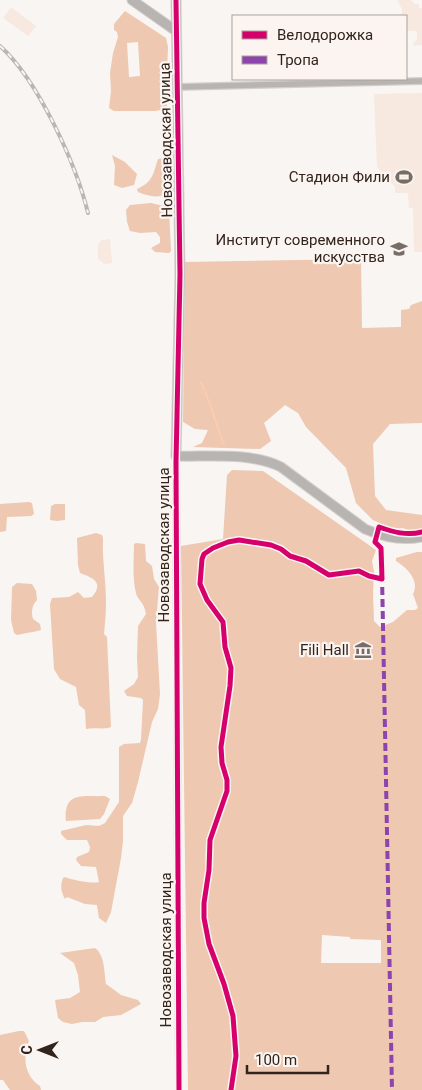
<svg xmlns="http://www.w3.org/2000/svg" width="422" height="1090" viewBox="0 0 422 1090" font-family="Roboto,sans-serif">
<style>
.green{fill:#f7e9df}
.forest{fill:#eec8b0;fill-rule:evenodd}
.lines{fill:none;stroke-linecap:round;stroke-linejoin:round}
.stream{stroke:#fcccae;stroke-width:2}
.street-casing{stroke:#d3cfcd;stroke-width:8}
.secondary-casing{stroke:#d3cfcd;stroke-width:11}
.street{stroke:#b9b4b2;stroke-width:5.5}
.secondary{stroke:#b8b4b1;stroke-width:9}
.rail-casing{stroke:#bab6b3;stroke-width:4}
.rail{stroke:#fbf4f0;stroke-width:2;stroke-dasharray:5.5;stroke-linecap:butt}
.quiet{stroke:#8e44ad;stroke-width:4;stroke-dasharray:8 4;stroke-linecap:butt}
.cycleway-casing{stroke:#fbf4f0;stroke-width:8}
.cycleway{stroke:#d6006c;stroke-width:5}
.labels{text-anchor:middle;stroke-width:4.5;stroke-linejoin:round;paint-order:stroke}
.street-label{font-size:15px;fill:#30241c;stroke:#fbf4f0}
.poi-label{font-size:15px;fill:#30241c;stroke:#fbf4f0;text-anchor:end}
</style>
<rect width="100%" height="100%" fill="#f8f5f3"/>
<!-- green -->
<g class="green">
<path d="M 397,0 L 411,0 L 415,4 L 419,4 L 419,8 L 422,8 L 422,45 L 414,46 L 413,43 L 417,40 L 417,31 L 406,31 L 406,16 L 402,16 L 402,9 Z"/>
<path d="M 11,7 L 36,26 L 28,36 L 3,18 Z"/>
<path d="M 422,93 L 422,252 L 414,252 L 413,208 L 409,208 L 408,193 L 395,193 L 395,187 L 377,167 L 374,94 Z"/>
<path d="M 110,239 L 112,263 L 104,264 L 98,259 L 98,244 L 102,240 Z"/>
</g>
<!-- forest -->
<g class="forest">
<path d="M 125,11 L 166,38 L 168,47 L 166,94 L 167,108 L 156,111 L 114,111 L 109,108 L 111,91 L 110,73 L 113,53 L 118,37 L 117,32 L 114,30 L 114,24 ZM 138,42 L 140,76 L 129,77 L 127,43 Z"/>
<path d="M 112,155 L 125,162 L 137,174 L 134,185 L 122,188 L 114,185 L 115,166 Z"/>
<path d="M 166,158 L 169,169 L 168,193 C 158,199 148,196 138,192 L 137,189 C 153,182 153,174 158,159 Z"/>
<path d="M 151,203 L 168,207 L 169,209 L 171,251 L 169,253 L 155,252 L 151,248 L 160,243 L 160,237 L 156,232 L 140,233 L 130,231 L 127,222 L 126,210 L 130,205 Z"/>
<path d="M 361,259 L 362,328 L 401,327 L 401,310 L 409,309 L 411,305 L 422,301 L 422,423 L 390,424 L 373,444 L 375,496 L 386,510 L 422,515 L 422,531 L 412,532 L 403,528 L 393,529 L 373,520 L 356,503 L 346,468 L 306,427 L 298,413 L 285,405 L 264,423 L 271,441 L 260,449 L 193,447 L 202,443 L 208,430 L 195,429 L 183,422 L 185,262 Z"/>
<path d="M 232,470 L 263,471 L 376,550 L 372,561 L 374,572 L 373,594 L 374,621 L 380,627 L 393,622 L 407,610 L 415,610 L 418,608 L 413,594 C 420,580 407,568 396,561 L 396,558 L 417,552 L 422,552 L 422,1090 L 188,1090 L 181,546 L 223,539 L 227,475 ZM 322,935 L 350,937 L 350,939 L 381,940 L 381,963 L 321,963 Z"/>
<path d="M 29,502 L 32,503 L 34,514 L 31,516 L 7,517 L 6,531 L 0,532 L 0,504 Z"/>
<path d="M 55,504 L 65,504 L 65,520 L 57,521 L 50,520 L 51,506 Z"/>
<path d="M 96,533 L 102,535 L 103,538 C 102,560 106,580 106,602 C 106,612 105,623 104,634 L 107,637 L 111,727 C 104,730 94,727 86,729 L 85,710 L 79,705 L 76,687 L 60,679 L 54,669 L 50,604 L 52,598 L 69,597 L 78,592 L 84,598 L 92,597 C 104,583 94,578 80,573 L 78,565 L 77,538 Z"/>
<path d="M 136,543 L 145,544 L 146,561 L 152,566 L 154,579 L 159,587 L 156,623 L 160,694 L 158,709 L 152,722 L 138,782 L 132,803 L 123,816 L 123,841 L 121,858 L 111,912 L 106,923 L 99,918 L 97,905 L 85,904 L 67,897 L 65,899 C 61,892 60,886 63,878 L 65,877 C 72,880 92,884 99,882 L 96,867 L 81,866 L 76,860 L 77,857 L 89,852 L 90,847 L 87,840 L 67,840 L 61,834 L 61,831 L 86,825 L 99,826 L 105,823 L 119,802 L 119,747 L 124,744 L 140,743 L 141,740 L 143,700 L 141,698 L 127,696 L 124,691 L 134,684 L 138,677 L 137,658 L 138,626 L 146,614 C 144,601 138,601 136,593 C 132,577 134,560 134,544 Z"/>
<path d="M 17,583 L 32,584 L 36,591 L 37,600 C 32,605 31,612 33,619 L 40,624 L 41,630 C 39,631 21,634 17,635 L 14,633 L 11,620 L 12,587 Z"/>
<path d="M 105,796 L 110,799 L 104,814 L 100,819 L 66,821 C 63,791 83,797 105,796 Z"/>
<path d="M 95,948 C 105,955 104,972 106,984 L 121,995 L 138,1000 L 141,1004 L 121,1015 L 103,1017 L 95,1022 L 82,1022 L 72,1024 L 63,1022 L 58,1018 L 55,1000 L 70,998 L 80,992 L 78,975 L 74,963 L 60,953 Z"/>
<path d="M 19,1031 L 24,1031 L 29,1041 C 22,1058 25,1076 40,1086 L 41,1090 L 10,1090 L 3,1080 L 0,1080 L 0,1035 Z"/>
</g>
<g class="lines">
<!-- stream -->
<g class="stream">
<path d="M 201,382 L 204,389"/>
<path d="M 205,391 L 207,397"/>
<path d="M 208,399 L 224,445"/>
</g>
<!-- street casing -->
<g class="street-casing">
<g id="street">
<path d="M 177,87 L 422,81"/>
<path d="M 176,456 L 179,1090"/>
</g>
</g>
<!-- secondary casing -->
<g class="secondary-casing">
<g id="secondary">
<path d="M 132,0 L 176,31"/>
<path d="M 176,0 L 180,274 L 176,456 C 210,457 250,452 281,467 L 365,529 C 383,537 403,541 422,537"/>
</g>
</g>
<!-- street -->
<use href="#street" class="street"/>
<!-- secondary -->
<use href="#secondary" class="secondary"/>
<!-- rail casing -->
<g class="rail-casing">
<path id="rail" d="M 0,46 C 38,80 76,164 88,213"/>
</g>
<!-- rail -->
<use href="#rail" class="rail"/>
<!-- quiet -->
<path class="quiet" d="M 382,575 L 392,1090"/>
<!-- cycleway casing -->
<g class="cycleway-casing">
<g id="cycleway">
<path d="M 176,0 L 180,274 L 176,462 L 179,1090"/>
<path d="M 231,1090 L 236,1056 L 233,1016 L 224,984 L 209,944 L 204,918 L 204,903 L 209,870 L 210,840 L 227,791 L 227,780 L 222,763 L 221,747 L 230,686 L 231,668 L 225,647 L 223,622 L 207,600 L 200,584 L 202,559 L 204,554 L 213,548 L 228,542 L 239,540 L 271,545 L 281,549 L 290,556 L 306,561 L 329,575 L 359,571 L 369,576 L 382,579 L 381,548 L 375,542 L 379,527 C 393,532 407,536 422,532"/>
</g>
</g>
<!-- cycleway -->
<use href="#cycleway" class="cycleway"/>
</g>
<!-- icons -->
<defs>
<g id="stadium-bare" transform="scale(1.35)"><path d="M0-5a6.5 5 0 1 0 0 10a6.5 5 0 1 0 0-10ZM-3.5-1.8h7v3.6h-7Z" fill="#766d67" stroke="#fbf4f0" stroke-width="2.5" paint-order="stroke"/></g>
<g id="university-bare" transform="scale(1.35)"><path d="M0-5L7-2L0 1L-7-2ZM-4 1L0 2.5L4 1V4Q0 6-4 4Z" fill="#766d67" stroke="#fbf4f0" stroke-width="2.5" paint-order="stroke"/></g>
<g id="museum-bare" transform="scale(1.35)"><path d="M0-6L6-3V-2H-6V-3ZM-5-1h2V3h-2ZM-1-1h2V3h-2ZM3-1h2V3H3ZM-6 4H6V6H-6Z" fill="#766d67" stroke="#fbf4f0" stroke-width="2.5" paint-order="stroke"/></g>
</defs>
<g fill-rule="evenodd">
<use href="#stadium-bare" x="404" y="177"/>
<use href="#university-bare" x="399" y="249"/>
<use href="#museum-bare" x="363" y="650"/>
</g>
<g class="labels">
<!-- street labels -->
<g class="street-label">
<text transform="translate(166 140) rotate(-91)" y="5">Новозаводская улица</text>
<text transform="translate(164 545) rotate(-90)" y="5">Новозаводская улица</text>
<text transform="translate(166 950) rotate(-90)" y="5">Новозаводская улица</text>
</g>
<!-- poi labels -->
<g class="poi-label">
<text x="390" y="182">Стадион Фили</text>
<text x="385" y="245">Институт современного<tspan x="385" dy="17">искусства</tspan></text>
<text x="349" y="655">Fili Hall</text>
</g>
</g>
<!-- legend -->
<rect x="232" y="15" width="175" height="65" fill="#fbf4f0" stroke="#aaa19b"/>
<rect x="242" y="31" width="25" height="8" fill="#d6006c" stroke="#aaa19b"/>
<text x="277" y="40" font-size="15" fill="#30241c">Велодорожка</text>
<rect x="242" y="56" width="25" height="8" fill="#8e44ad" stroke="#aaa19b"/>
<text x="277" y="65" font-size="15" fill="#30241c">Тропа</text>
<!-- north arrow -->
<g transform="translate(40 1050) rotate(270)" stroke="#fbf4f0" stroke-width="4" paint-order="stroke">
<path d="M0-4L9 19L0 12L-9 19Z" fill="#30241c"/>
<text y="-8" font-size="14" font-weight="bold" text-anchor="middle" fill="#30241c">С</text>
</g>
<!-- scale -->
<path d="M247 1065v8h81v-8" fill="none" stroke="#30241c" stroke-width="2.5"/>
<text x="255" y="1065" font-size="15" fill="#30241c" stroke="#fbf4f0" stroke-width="4" paint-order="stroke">100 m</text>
</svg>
